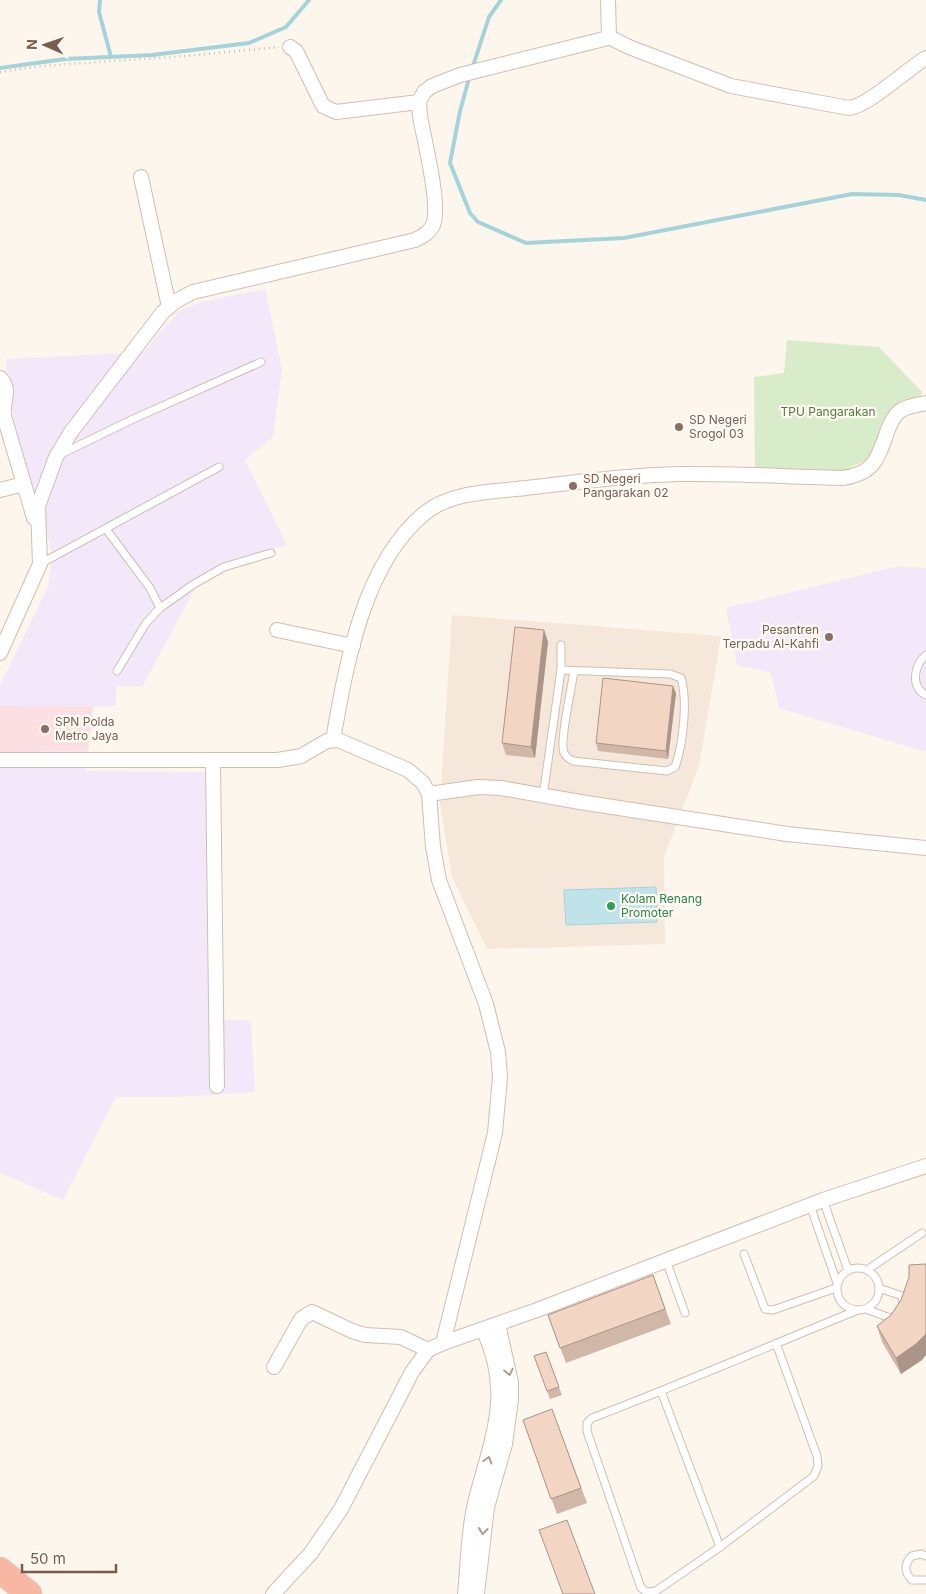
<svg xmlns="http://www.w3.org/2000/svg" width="926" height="1594" viewBox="0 0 926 1594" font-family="Inter,sans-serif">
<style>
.residential{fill:#f5e8da}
.education{fill:#f3e8fa}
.medical{fill:#fbdfe3}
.green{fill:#d8ecc9}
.water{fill:#bfe3e8;stroke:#a5d3da}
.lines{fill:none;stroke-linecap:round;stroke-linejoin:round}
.stream{stroke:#a5d3da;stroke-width:4}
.lane-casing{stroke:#d1beb0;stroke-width:9}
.street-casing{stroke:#d1beb0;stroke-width:16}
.highway-casing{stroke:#dad1cd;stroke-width:27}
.path{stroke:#d9b8a5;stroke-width:2.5;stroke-dasharray:1 4;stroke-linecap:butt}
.lane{stroke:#fff;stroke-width:7}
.street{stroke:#fff;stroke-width:14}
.highway{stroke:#f7b7a3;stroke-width:25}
.wall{fill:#d1b7a8}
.shaded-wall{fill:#aa9588}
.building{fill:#f3d5c3;stroke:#aa9588}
.oneway{stroke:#af9d94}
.education-dot{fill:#8d6e63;stroke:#fffaf3;stroke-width:2}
.leisure-dot{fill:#2e9e5b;stroke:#fffaf3;stroke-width:2}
.labels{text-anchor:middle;stroke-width:4.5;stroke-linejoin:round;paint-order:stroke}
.park-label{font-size:12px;fill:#537a41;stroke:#fffaf3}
.education-label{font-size:12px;fill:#785e54;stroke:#fffaf3;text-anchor:start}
.leisure-label{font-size:12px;fill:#27864d;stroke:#fffaf3;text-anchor:start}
</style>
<rect width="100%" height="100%" fill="#fdf6ec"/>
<!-- residential -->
<path class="residential" d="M 452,615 L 721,636 L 699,766 L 664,857 L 665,944 L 487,949 L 452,877 L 440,803 Z"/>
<!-- education -->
<g class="education">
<path d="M 265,289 L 282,369 L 273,437 L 245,460 L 287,545 L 249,555 L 202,576 L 142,687 L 117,686 L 115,706 L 93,707 L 86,771 L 215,772 L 216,1019 L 251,1021 L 255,1092 L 176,1097 L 116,1097 L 63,1200 L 0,1173 L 0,685 L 48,587 L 52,555 L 43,514 L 20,469 L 6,359 L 144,352 L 179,311 L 201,302 Z"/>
<path d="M 899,566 L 926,568 L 926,752 L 779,708 L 771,673 L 737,665 L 726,608 Z"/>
</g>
<!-- medical -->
<path class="medical" d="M 0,706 L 93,707 L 88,751 L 0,752 Z"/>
<!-- green -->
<path class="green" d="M 787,340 L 879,347 L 922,392 L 920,398 L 901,410 L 877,455 L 847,469 L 824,474 L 755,468 L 754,377 L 784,373 Z"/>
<!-- water -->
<path class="water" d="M 656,887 L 657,922 L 566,925 L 564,890 Z"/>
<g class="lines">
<!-- stream -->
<g class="stream">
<path d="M 100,0 L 99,12 L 111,57"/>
<path d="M 0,68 L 65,59 L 152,55 L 249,43 L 286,27 L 309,0"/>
<path d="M 472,69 L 489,17 L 501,0"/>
<path d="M 470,75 L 460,111 L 450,163 L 470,213 L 478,222 L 526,243 L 624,238 L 852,194 L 899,195 L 926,200"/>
</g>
<!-- lane casing -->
<g class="lane-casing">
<g id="lane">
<path d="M 59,455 L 131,420 L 261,362"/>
<path d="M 106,529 L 150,588 L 160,608 L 146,623 L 117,671"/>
<path d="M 40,564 L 219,467"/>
<path d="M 160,608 L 194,584 L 224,567 L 271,553"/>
<path d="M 926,655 C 914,665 910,687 926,695"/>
<path d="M 561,670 L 670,674 L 681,678 C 688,701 683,745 675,767 L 667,771 L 573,761 C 569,759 566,757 564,753 C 559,743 572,686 574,671"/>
<path d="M 543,796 L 561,670 L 561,645"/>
<path d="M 823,1200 L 848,1270"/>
<path d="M 810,1205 L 837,1283"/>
<path d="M 744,1254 L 765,1309 L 773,1310 L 836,1288"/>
<path d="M 666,1260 L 685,1313"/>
<circle cx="858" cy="1289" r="21"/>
<path d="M 867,1270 L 922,1233"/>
<path d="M 879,1288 L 902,1296 L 903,1303"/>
<path d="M 866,1309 L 890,1318 L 895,1316"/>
<path d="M 776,1343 L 817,1456 L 818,1466 L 814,1476 L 720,1547 L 656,1591 L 647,1592 L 641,1588 L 587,1431 L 587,1423 L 592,1418 C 681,1384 769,1346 858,1310"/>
<path d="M 661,1391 L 720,1547"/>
<path d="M 926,1556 L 921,1554 L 912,1556 C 904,1563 904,1573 912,1580 L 926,1580"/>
</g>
</g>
<!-- street casing -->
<g class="street-casing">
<g id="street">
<path d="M 609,37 L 629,47 L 731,86 L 849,108 C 868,106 906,70 926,58"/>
<path d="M 290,47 L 296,51 L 323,106 L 336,112 L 419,102"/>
<path d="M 141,177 L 169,307"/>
<path d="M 0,378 C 12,390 2,401 4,416 L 34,518"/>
<path d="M 0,490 L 24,484"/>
<path d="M 277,630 L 353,646"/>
<path d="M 0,653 L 40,564 L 38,506 L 56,457 L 71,432 L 163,312 L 176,301 L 193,292 L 415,240 C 423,236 429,233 433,225 C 441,205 424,140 420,116 L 419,102 L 424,92 L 432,86 L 460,75 L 604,39 L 609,37 L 608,0"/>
<path d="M 333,740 C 346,666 363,563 425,513 C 452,491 493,492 526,488 C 578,482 629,475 681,474 C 735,473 789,477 843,478 C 877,473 878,456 889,427 C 892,421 894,415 900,411 C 907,406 917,405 926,403"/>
<path d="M 0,760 L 278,760 L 301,756 L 327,741 L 338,740 L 408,770 L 423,783 L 429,794 L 433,847 L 439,880 L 486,1004 L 498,1052 L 500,1077 L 495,1133 L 443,1343 L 428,1350 L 412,1372 L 341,1509 L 311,1553 L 273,1594"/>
<path d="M 213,762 L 217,1086"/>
<path d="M 429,794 L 478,787 L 501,788 L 580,802 L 787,834 L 926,848"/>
<path d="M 443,1343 L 537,1310 L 823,1200 L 926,1166"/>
<path d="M 274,1367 L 301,1319 L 312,1312 L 352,1331 L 365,1335 L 401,1337 L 428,1350"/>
<path d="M 465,1594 C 468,1564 468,1532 475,1503 C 491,1439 514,1394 483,1329"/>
<path d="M 477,1594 L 487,1507 L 505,1444 L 511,1399 L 511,1382 L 498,1324"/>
</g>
</g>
<!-- highway casing -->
<g class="highway-casing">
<path id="highway" d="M 0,1570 L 29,1594"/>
</g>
<!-- path -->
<path class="path" d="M 0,72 L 41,66 L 185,56 L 279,47"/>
<!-- lane -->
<use href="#lane" class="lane"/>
<!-- street -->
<use href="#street" class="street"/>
<!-- highway -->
<use href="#highway" class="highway"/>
</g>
<!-- wall -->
<g class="wall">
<path d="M 544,630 L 548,642 L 535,758 L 506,755 L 502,743 Z"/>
<path d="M 676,693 L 668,759 L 598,751 L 596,743 Z"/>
<path d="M 653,1275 L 671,1324 L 566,1363 L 548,1315 Z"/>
<path d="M 909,1277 L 922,1360 L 901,1374 L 882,1342 L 877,1326 L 891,1315 L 901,1300 Z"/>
<path d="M 546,1352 L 562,1395 L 550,1399 L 534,1356 Z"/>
<path d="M 552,1409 L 587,1503 L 557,1514 L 523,1420 Z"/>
</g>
<!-- shaded-wall -->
<g class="shaded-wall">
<path d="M 544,630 L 548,642 L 535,758 L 531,747 Z"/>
<path d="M 673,686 L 676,693 L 668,759 L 666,751 Z"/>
<path d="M 926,1334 L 926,1355 L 922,1360 L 901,1374 L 896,1358 Z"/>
</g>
<!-- building -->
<g class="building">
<path d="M 515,627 L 544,630 L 531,747 L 502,743 Z"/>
<path d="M 603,678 L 673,686 L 666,751 L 596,743 Z"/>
<path d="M 926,1264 L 926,1334 L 916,1344 L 896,1358 L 877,1326 L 891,1315 L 901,1300 L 909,1277 L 909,1265 Z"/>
<path d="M 653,1275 L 665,1309 L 560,1348 L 548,1315 Z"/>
<path d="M 546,1352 L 559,1387 L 547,1391 L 534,1356 Z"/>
<path d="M 552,1409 L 581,1488 L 551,1499 L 523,1420 Z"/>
<path d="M 567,1520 L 595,1594 L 563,1594 L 539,1530 Z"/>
</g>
<!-- one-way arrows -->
<defs><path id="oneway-chevron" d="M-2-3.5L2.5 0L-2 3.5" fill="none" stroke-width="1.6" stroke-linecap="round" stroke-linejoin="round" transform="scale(1.25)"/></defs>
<g class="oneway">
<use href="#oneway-chevron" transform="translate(509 1372) rotate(78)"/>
<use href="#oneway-chevron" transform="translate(488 1460) rotate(-74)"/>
<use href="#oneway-chevron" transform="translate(483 1531) rotate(96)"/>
</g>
<!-- markers -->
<g class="education-dot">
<circle cx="679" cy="427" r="5"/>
<circle cx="573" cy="486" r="5"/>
<circle cx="829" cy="637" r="5"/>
<circle cx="45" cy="729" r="5"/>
</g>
<circle class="leisure-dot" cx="611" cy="906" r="5"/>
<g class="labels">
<!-- park labels -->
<g class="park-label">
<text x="828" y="416">TPU Pangarakan</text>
</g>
<!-- education labels -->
<g class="education-label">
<text x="689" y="424">SD Negeri<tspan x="689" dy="14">Srogol 03</tspan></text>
<text x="583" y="483">SD Negeri<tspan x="583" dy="14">Pangarakan 02</tspan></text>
<text x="819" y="634" text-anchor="end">Pesantren<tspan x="819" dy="14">Terpadu Al-Kahfi</tspan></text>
<text x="55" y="726">SPN Polda<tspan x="55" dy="14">Metro Jaya</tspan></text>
</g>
<!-- leisure labels -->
<g class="leisure-label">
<text x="621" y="903">Kolam Renang<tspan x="621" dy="14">Promoter</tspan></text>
</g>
</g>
<!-- north arrow -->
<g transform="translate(45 45) rotate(272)" stroke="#fffaf3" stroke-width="4" paint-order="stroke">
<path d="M0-4L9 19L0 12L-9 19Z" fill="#7a5c4d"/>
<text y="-8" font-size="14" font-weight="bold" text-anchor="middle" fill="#7a5c4d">N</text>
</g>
<!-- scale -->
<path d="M22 1564v8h94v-8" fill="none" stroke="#7a5c4d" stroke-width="2.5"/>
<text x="30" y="1564" font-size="15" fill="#7a5c4d" stroke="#fffaf3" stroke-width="4" paint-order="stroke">50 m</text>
</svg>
